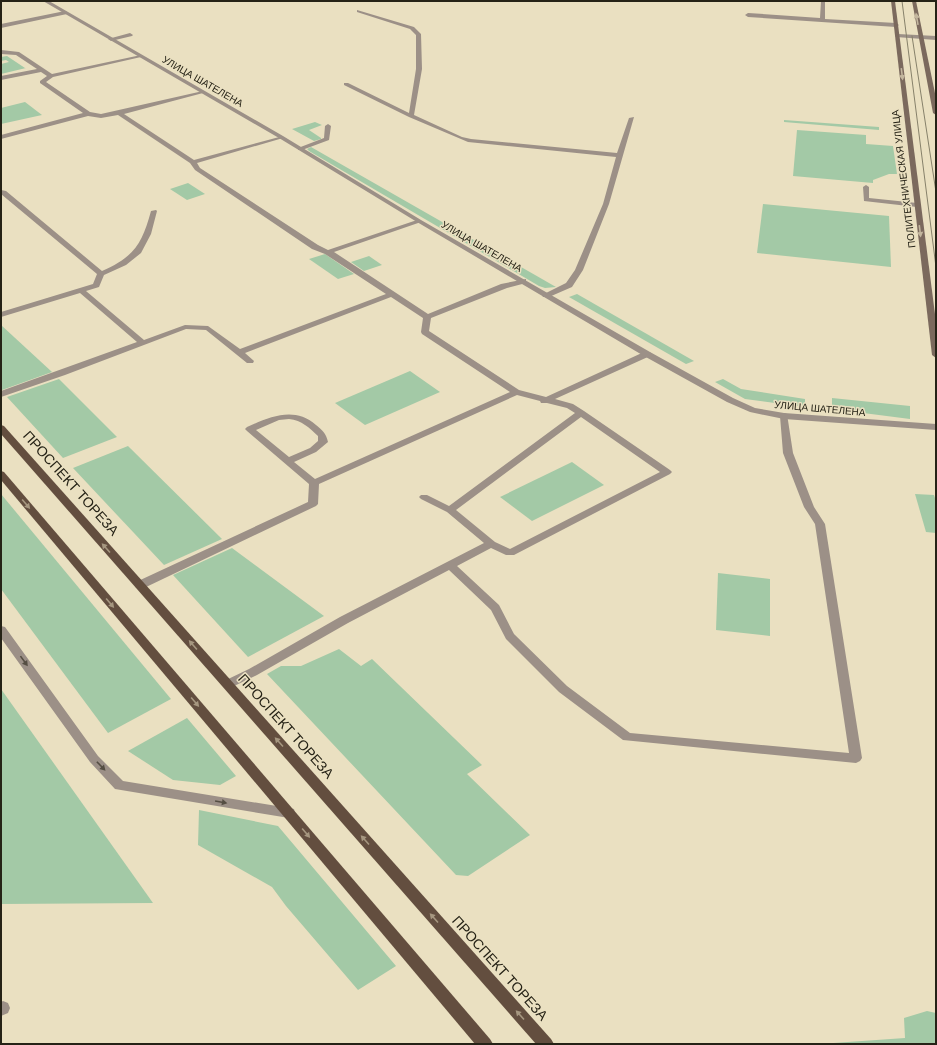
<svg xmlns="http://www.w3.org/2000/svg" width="937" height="1045" viewBox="0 0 937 1045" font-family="'DM Sans',sans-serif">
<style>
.green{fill:#a3c9a6}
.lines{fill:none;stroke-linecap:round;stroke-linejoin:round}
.lane{fill:#9c9087;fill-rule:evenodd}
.street{fill:#9c9087;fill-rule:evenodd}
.secondary{fill:#7b695d;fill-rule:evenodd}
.primary{fill:#634e3f;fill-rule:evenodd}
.tram{stroke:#86806a;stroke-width:1}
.oneway{fill:#c3b69e}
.oneway2{fill:#a69780}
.oneway3{fill:#554e43}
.labels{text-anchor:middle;stroke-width:3;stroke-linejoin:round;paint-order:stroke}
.far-street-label{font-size:10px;fill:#252216;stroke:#eae0c1}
.near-street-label{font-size:14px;fill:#252216;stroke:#eae0c1}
</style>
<rect width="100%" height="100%" fill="#eae0c1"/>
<!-- green -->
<g class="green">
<path d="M 7,56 L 25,68 L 26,68 L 1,74 L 1,64 L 9,62 L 6,60 L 1,61 L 1,57 Z"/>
<path d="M 25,102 L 42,115 L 1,124 L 1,108 Z"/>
<path d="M 784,120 L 879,127 L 879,130 L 784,122 Z"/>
<path d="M 315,122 L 322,125 L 309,130 L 321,138 L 321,139 L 314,141 L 292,129 Z"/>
<path d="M 797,130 L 866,135 L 866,144 L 893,146 L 897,174 L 889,174 L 873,180 L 873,183 L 793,176 Z"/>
<path d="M 311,147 L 556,287 L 545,288 L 539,286 L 309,151 L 307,149 Z"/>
<path d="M 188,183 L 205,194 L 187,200 L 170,189 Z"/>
<path d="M 763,204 L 889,216 L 891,267 L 757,253 Z"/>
<path d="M 325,254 L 354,274 L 338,279 L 309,259 Z"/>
<path d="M 369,256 L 382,265 L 364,271 L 351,262 Z"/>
<path d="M 577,294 L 694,361 L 686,364 L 569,297 Z"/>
<path d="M 1,325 L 52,372 L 2,390 Z"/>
<path d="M 410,371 L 440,392 L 365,425 L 335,403 Z"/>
<path d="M 59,379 L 117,437 L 63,458 L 7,397 Z"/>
<path d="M 723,379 L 741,389 L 805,399 L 805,407 L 745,399 L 715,382 Z"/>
<path d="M 832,398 L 910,406 L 910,419 L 832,409 Z"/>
<path d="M 128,446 L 222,539 L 164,565 L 73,468 Z"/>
<path d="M 572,462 L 604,485 L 532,521 L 500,497 Z"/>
<path d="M 1,494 L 171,699 L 108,733 L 1,589 Z"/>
<path d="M 915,494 L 934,495 L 936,501 L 936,533 L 926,532 Z"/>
<path d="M 232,548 L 324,616 L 248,657 L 173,575 Z"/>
<path d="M 718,573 L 770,579 L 770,636 L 716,630 Z"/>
<path d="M 339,649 L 361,666 L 372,659 L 482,765 L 467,774 L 530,835 L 468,876 L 456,875 L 267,674 L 281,666 L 301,666 Z"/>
<path d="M 1,689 L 153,903 L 1,904 Z"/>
<path d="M 187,718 L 236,776 L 220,785 L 173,780 L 128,751 Z"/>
<path d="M 199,810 L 278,826 L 396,966 L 358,990 L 286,906 L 272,887 L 198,845 Z"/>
<path d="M 927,1011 L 936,1013 L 936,1044 L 819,1044 L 905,1038 L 904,1018 Z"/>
</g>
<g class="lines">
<!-- lane -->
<g class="lane">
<path d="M 821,1 L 825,1 L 825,19 L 896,23 L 899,25 L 896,27 L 748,17 L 745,15 L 748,13 L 820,18 Z"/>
<path d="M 357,10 L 414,27 L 421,34 L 422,69 L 414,115 L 462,137 L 471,139 L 617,153 L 629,118 L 634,117 L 609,204 L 583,270 L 572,287 L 549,297 L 543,297 L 542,295 L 566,283 L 575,270 L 603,204 L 616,157 L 468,142 L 409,117 L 344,85 L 344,83 L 348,83 L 409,113 L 416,69 L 416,35 L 410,29 L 357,12 Z"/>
<path d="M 65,11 L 67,12 L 67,14 L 1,28 L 1,24 Z"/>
<path d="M 130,33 L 133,35 L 132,36 L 111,41 L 108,39 Z"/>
<path d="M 1,50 L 19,52 L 52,74 L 141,55 L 141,57 L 53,77 L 46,82 L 90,112 L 101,114 L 203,91 L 203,93 L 124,114 L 194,160 L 283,136 L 283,138 L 197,163 L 200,168 L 318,245 L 328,250 L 417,220 L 421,220 L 421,222 L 334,252 L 428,314 L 501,284 L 526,279 L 526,283 L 507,288 L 431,318 L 429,331 L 519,390 L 546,397 L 644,352 L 650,352 L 651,354 L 650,356 L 555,399 L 573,404 L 584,411 L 670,470 L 672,472 L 670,474 L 514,555 L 506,555 L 491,548 L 457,566 L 499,605 L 514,634 L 567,686 L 630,733 L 849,753 L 815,524 L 804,507 L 783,453 L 780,416 L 784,413 L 787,414 L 793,453 L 814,507 L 825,524 L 862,758 L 860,761 L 856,763 L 623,740 L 559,692 L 506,639 L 491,610 L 449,570 L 348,623 L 257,675 L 232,687 L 228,688 L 224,687 L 222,684 L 224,681 L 249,669 L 340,617 L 484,543 L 447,512 L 421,499 L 419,497 L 421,495 L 427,495 L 449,506 L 575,413 L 567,408 L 547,403 L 541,403 L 540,401 L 517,395 L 319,484 L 318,504 L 316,506 L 144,588 L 136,588 L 135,585 L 136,582 L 308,502 L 309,484 L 247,431 L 245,429 L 247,427 C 270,417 294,406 316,425 C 322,430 326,433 328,442 L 316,452 L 294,462 L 315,479 L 510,392 L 422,334 L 421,332 L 423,318 L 391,297 L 245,353 L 254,361 L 253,363 L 247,363 L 206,330 L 186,329 L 65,375 L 1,397 L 1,391 L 137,342 L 80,293 L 1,317 L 1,312 L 93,284 L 97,274 L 1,194 L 1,190 L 6,191 L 102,271 C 134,257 142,244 151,211 L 156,210 L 157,211 L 151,234 L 141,253 L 126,265 L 104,275 L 99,287 L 86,291 L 144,340 L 185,325 L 208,326 L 240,349 L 386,294 L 325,254 L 312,249 L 195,170 L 190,163 L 118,115 L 101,118 L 88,116 L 1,139 L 1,135 L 83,113 L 40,83 L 40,81 L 47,76 L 41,72 L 1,80 L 1,76 L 37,69 L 16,55 L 1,54 ZM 581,417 L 660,472 L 510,549 L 495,542 L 456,510 ZM 289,419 C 302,420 309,428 318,436 L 318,441 L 310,448 L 289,457 L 256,430 L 279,420 Z"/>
<path d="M 328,124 L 331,126 L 329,140 L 302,150 L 298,150 L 298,148 L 324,138 L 325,126 Z"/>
<path d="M 866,185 L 869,187 L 869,198 L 917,203 L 920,205 L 917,207 L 864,201 L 863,187 Z"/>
<path d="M 3,1001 L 8,1003 L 10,1008 L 8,1013 L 1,1016 L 1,1002 Z"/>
</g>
<!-- street -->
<g class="street">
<path d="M 43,1 L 49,1 L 283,136 L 421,220 L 650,352 L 733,398 L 755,408 L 784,413 L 936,424 L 936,430 L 784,419 L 750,412 L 727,402 L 644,356 L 417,222 L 279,138 Z"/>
<path d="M 898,34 L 936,36 L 936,40 L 896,37 L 895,36 Z"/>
<path d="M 1,626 L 5,627 L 98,756 L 123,781 L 289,808 L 294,809 L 295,813 L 294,817 L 289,818 L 115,789 L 90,762 L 1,638 Z"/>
</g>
<!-- secondary -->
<g class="secondary">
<path d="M 891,1 L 895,1 L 936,322 L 936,358 L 932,355 Z"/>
<path d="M 912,1 L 916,1 L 936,98 L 936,115 L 933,113 Z"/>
</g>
<!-- primary -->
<g class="primary">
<path d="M 1,425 L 4,426 L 551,1039 L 554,1044 L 536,1044 L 1,434 Z"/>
<path d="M 1,471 L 4,472 L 490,1039 L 493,1044 L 475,1044 L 1,480 Z"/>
</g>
<!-- tram -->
<g class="tram">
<path d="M 902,1 L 936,267"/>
<path d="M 912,36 L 936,192"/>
</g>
</g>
<!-- one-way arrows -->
<defs><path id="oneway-solid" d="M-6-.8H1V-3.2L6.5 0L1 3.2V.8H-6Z"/></defs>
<g class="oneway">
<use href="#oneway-solid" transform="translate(917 19) rotate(-100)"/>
<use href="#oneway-solid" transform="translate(902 74) rotate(83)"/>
<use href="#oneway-solid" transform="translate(920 231) rotate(83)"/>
</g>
<g class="oneway2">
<use href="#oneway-solid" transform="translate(26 504) rotate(50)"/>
<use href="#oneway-solid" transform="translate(106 548) rotate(-132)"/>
<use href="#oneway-solid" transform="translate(110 603) rotate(50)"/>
<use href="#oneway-solid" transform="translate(193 645) rotate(-131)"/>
<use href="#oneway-solid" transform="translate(195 702) rotate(50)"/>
<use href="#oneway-solid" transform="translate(279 742) rotate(-132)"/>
<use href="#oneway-solid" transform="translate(306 833) rotate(50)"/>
<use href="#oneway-solid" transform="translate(365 840) rotate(-132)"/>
<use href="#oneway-solid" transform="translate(434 918) rotate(-132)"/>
<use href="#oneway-solid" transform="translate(520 1015) rotate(-132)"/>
</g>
<g class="oneway3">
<use href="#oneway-solid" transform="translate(24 661) rotate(54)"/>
<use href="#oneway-solid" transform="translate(101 766) rotate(46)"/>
<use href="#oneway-solid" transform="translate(221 802) rotate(10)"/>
</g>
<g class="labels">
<!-- far-street labels -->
<g class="far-street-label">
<text transform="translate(203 81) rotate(30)" y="4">УЛИЦА ШАТЕЛЕНА</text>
<text transform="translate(903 179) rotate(-97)" y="4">ПОЛИТЕХНИЧЕСКАЯ УЛИЦА</text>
<text transform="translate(482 246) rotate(30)" y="4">УЛИЦА ШАТЕЛЕНА</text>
<text transform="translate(820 408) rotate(5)" y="4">УЛИЦА ШАТЕЛЕНА</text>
</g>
<!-- near-street labels -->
<g class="near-street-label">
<text transform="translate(71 483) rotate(48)" y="5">ПРОСПЕКТ ТОРЕЗА</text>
<text transform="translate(286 726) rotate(48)" y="5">ПРОСПЕКТ ТОРЕЗА</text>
<text transform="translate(500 968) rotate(48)" y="5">ПРОСПЕКТ ТОРЕЗА</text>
</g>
</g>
<!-- border -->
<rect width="937" height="1045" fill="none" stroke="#252216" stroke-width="4"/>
</svg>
